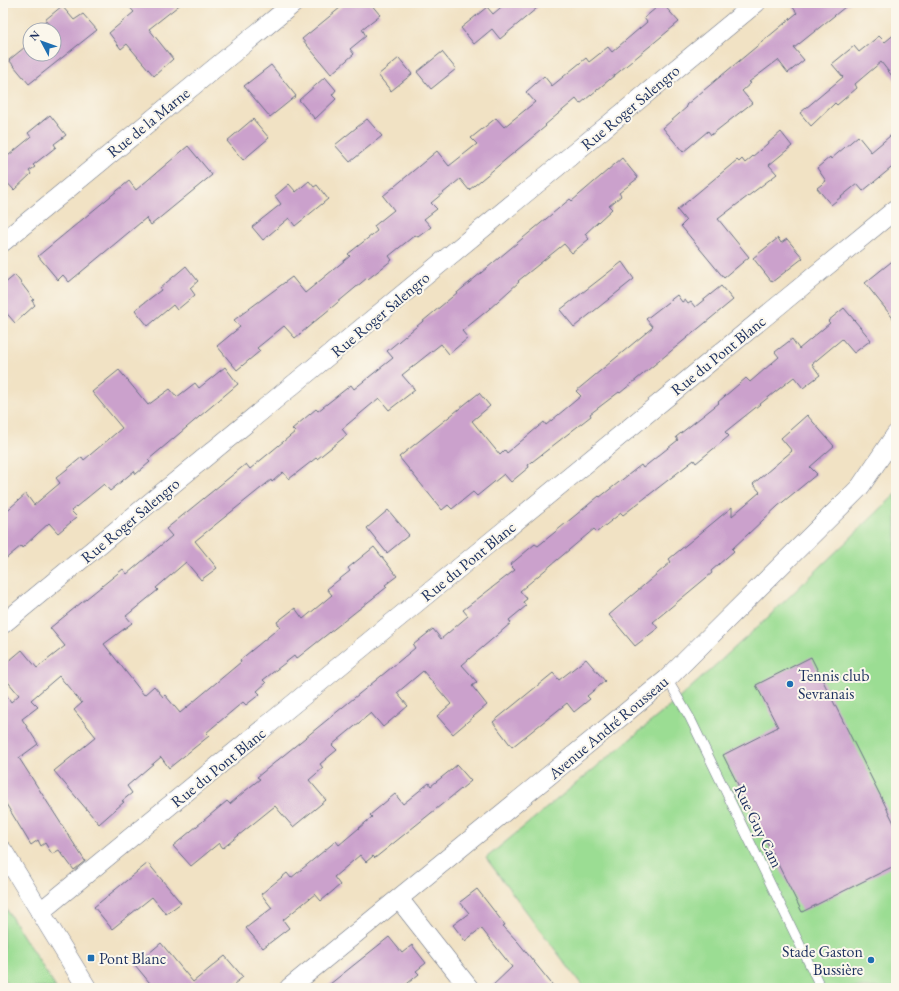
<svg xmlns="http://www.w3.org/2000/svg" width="899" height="991" viewBox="0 0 899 991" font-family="'EB Garamond',serif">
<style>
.green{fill:#9bdd93;stroke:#5b8678}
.building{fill:#cba1cc}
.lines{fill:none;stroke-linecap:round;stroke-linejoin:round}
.lane-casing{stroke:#666e82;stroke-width:10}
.street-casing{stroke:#666e82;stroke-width:20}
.lane{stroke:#fff;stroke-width:9}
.street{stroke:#fff;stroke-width:19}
.poi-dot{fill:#1f6fb2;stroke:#fbf7ec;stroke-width:1.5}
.labels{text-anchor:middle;stroke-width:4;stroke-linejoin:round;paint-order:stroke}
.street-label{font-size:16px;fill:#1b2f5e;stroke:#fbf7ec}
.poi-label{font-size:16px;fill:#1b2f5e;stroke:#fbf7ec;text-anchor:start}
</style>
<rect width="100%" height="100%" fill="#fbf7ec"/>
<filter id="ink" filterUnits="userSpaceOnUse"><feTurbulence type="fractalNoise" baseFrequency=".025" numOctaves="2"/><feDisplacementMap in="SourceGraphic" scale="8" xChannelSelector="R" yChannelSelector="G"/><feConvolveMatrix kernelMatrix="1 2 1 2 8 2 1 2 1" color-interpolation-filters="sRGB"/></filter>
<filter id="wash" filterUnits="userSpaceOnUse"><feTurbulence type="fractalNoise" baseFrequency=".012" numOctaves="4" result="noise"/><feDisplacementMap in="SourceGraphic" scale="16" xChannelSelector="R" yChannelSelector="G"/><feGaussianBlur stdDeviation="0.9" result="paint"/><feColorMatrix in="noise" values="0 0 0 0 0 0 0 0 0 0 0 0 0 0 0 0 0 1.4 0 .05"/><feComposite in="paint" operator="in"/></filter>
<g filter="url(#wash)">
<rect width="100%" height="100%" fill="#f1e2c4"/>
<!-- green -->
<g class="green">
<path d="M 896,494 L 896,988 L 584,988 L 486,858 L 675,702 L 764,621 Z"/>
<path d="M 3,904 L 56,988 L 10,988 L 3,977 Z"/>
</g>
<g id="blocks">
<!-- building -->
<g class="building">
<path d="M 126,3 L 182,3 L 149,29 L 173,59 L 154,76 L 127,44 L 121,49 L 109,33 L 134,12 Z"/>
<path d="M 346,3 L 370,3 L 380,15 L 362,29 L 366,36 L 350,49 L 354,54 L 331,74 L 302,39 Z"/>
<path d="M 506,3 L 543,3 L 500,39 L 492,29 L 474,44 L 461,28 L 487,7 L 493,14 Z"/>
<path d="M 662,3 L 679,22 L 580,104 L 576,99 L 545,125 L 546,126 L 469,190 L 460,179 L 431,203 L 437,209 L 424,219 L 431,227 L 418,237 L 415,235 L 389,256 L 392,260 L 368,279 L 367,278 L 295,338 L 284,326 L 257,348 L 260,351 L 237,370 L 217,346 L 240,327 L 234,320 L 292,277 L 305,293 L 350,256 L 348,254 L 377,231 L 374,226 L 394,210 L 383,196 L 437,151 L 449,166 L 477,144 L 471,138 L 496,118 L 504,127 L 535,102 L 526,92 L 544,76 L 552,86 L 586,58 L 589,62 L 608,47 L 612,52 L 647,22 L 644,18 Z"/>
<path d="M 790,3 L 850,3 L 794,48 L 804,60 L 788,73 L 778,60 L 749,82 L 751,83 L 742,91 L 752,103 L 711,135 L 708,131 L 683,152 L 663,128 L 687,107 L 686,105 L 797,13 Z"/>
<path d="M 62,6 L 74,20 L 83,14 L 97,30 L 29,84 L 9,60 L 30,43 L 30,54 L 54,54 L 54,30 L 46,30 L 50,26 L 45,20 Z"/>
<path d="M 896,33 L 896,81 L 881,62 L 855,84 L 857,88 L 837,105 L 835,103 L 811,126 L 800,113 L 843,77 L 832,64 L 854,46 L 859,52 L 879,36 L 885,42 Z"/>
<path d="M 442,52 L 456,69 L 431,89 L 417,72 Z"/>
<path d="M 399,58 L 412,74 L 391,91 L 378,75 Z"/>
<path d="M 271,65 L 296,96 L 270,117 L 244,86 Z"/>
<path d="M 325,77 L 336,90 L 332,95 L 336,99 L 315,119 L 299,100 Z"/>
<path d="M 50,115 L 66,135 L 54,144 L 56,147 L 33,165 L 35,167 L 29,171 L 31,174 L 14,190 L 3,178 L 3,160 L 31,137 L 28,133 Z"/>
<path d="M 253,119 L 269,138 L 243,160 L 227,141 Z"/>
<path d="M 367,119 L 382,136 L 350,162 L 335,145 Z"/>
<path d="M 896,131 L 896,164 L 863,191 L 857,184 L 831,205 L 817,188 L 826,181 L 817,168 L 830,157 L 831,159 L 858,136 L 871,152 Z"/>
<path d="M 781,132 L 792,146 L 769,165 L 777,174 L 718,219 L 749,257 L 724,278 L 681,226 L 686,221 L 677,210 L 737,160 L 739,162 L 742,159 L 745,163 Z"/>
<path d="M 188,146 L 212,175 L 151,225 L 146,218 L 69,282 L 63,275 L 58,280 L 38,256 L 129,181 L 136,190 Z"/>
<path d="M 622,158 L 638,178 L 619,193 L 621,196 L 609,206 L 612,209 L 585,234 L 589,239 L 572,253 L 564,244 L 518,281 L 519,282 L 488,310 L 462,331 L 468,338 L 449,354 L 441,344 L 402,375 L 415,390 L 389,410 L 379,398 L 342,429 L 347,435 L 317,459 L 316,458 L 289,479 L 283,472 L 272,482 L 271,480 L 195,541 L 217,568 L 201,580 L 186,562 L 156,588 L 158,590 L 126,616 L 132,623 L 104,644 L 144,695 L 154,686 L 163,697 L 165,695 L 180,713 L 241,662 L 240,660 L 280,627 L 277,622 L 295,608 L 303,619 L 332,595 L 327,589 L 350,571 L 348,568 L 374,547 L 397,576 L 385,585 L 387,587 L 296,659 L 294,656 L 263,680 L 266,683 L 257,691 L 260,694 L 246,705 L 243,702 L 213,727 L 206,733 L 209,736 L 169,768 L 161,757 L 127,786 L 132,793 L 122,801 L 124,802 L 99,824 L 54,771 L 96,737 L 74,710 L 82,703 L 59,676 L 31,700 L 38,707 L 22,719 L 38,744 L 19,758 L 85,861 L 74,870 L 59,850 L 52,854 L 45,843 L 41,846 L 38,840 L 31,845 L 3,799 L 3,690 L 11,702 L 19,695 L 3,676 L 3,666 L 22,650 L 37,668 L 65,646 L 50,628 L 123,569 L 127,574 L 172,536 L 166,529 L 246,464 L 250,469 L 295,432 L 292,429 L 316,409 L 318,411 L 351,385 L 354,389 L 393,358 L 387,351 L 570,199 L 572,201 Z"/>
<path d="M 309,181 L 314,187 L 317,185 L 328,199 L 295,226 L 289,218 L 263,240 L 252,227 L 281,204 L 275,196 L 289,184 L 296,192 Z"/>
<path d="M 778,238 L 781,243 L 787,239 L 803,258 L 772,282 L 753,258 Z"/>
<path d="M 896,258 L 896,322 L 865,283 Z"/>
<path d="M 622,262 L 634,279 L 574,327 L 560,310 Z"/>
<path d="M 186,266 L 198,281 L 190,288 L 195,295 L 177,310 L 173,305 L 148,326 L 135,310 L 161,290 L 160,288 Z"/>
<path d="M 15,275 L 34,300 L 32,301 L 35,305 L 15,323 L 3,309 L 3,285 Z"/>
<path d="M 721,286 L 733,300 L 620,393 L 619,392 L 590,414 L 591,416 L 528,465 L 529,467 L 511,482 L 504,474 L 477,496 L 473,492 L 452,509 L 448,505 L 442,510 L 399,457 L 479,393 L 490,406 L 472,421 L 500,455 L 505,450 L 507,453 L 544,422 L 546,425 L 581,396 L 576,391 L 653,327 L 646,319 L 677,295 L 682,302 L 685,300 L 688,304 L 691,302 L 695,307 Z"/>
<path d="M 844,308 L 871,340 L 854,353 L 842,339 L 812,364 L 820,375 L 803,388 L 794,377 L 725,432 L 729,436 L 696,463 L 694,460 L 623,515 L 621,513 L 597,532 L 594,529 L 520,591 L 527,599 L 523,602 L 526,606 L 509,620 L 511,623 L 462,665 L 477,682 L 472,686 L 487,705 L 453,734 L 437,716 L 451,704 L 423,671 L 397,693 L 408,706 L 383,727 L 371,713 L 332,745 L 337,750 L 320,764 L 323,768 L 309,780 L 326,800 L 293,827 L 275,806 L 223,848 L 219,843 L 191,866 L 173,846 L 227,801 L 230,804 L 245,791 L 260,779 L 257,777 L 386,672 L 415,648 L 413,645 L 433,629 L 441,639 L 468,616 L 463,610 L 515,570 L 510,565 L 535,544 L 538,546 L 599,496 L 600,497 L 641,465 L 643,468 L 678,440 L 676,437 L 719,403 L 718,402 L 746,378 L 750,382 L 779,357 L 775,352 L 792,339 L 799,349 L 830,323 L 828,321 Z"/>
<path d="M 225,367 L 238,384 L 148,460 L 150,462 L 136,474 L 134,471 L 110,491 L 104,484 L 71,511 L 77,517 L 58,533 L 49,523 L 22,548 L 21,546 L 3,561 L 3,514 L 26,494 L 34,505 L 60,483 L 56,478 L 82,457 L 84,460 L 122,428 L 92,392 L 119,370 L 148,405 L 170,389 L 177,397 L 195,383 L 199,388 Z"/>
<path d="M 807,415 L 834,446 L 810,467 L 817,474 L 778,506 L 732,549 L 734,551 L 711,571 L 712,573 L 653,622 L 658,628 L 635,646 L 609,615 L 671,562 L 669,559 L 732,507 L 732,516 L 760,492 L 753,484 L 792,451 L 781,438 Z"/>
<path d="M 388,510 L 409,535 L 387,553 L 367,528 Z"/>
<path d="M 811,657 L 896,827 L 896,865 L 802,912 L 723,755 L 778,727 L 756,685 Z"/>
<path d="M 586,659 L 605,681 L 587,696 L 590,699 L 574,712 L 567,703 L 512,747 L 493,722 L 553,673 L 559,680 Z"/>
<path d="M 457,765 L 471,781 L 375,858 L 373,856 L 366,862 L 360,855 L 334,877 L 340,885 L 321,901 L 315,894 L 283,920 L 289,928 L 263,948 L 246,928 L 272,908 L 261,894 L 287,873 L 291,878 L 336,841 L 339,845 L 372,817 L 370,815 L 395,794 L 403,804 L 429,783 L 431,786 Z"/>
<path d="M 148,863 L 181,903 L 166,914 L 152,897 L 112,929 L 94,907 Z"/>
<path d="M 477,889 L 505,925 L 503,926 L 518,942 L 555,988 L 490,988 L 512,967 L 481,928 L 465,941 L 453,925 L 469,913 L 460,902 Z"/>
<path d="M 389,937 L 402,953 L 412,945 L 426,963 L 416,971 L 419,974 L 402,988 L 325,988 Z"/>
<path d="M 161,943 L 193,982 L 225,956 L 243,977 L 229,988 L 154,988 L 135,965 Z"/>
</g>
</g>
</g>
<g filter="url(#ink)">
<use href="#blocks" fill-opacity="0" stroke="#666e82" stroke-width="1"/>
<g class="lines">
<!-- lane casing -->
<g class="lane-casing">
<path id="lane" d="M 667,679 L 690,718 L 821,988"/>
</g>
<!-- street casing -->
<g class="street-casing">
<g id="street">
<path d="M 3,242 L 294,3"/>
<path d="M 3,624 L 756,3"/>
<path d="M 3,851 L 87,988"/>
<path d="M 399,899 L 469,988"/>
<path d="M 40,912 L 896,209"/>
<path d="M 289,988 L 667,679 L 860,487 L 896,434"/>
</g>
</g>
<!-- lane -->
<use href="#lane" class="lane"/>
<!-- street -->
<use href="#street" class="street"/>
</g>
</g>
<!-- markers -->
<g class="poi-dot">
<circle cx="790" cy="684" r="4"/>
<rect x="87" y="954" width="8" height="8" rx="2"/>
<circle cx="871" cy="960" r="4"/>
</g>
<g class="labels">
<!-- street labels -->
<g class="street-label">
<text transform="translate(630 107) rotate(-40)" y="6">Rue Roger Salengro</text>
<text transform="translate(148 122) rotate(-39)" y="6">Rue de la Marne</text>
<text transform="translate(380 314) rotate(-40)" y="6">Rue Roger Salengro</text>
<text transform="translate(718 355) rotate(-39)" y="6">Rue du Pont Blanc</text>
<text transform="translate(130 520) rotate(-40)" y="6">Rue Roger Salengro</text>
<text transform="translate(468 561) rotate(-39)" y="6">Rue du Pont Blanc</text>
<text transform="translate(608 727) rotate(-40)" y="6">Avenue André Rousseau</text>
<text transform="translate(218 767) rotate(-39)" y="6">Rue du Pont Blanc</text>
<text transform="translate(759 826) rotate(64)" y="6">Rue Guy Cam</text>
</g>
<!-- poi labels -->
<g class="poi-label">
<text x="798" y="681">Tennis club<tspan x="798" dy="18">Sevranais</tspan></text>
<text x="863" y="957" text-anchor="end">Stade Gaston<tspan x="863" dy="18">Bussière</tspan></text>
<text x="99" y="964">Pont Blanc</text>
</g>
</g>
<!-- margin -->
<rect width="899" height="991" fill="none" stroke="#fbf7ec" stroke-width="16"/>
<!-- north arrow -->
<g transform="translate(42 42) rotate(311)"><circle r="19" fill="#fbf7ec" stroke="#a1a7b3"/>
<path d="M0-3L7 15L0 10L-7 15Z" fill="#1f6fb2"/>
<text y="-6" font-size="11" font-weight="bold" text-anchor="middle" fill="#1b2f5e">N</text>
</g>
</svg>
